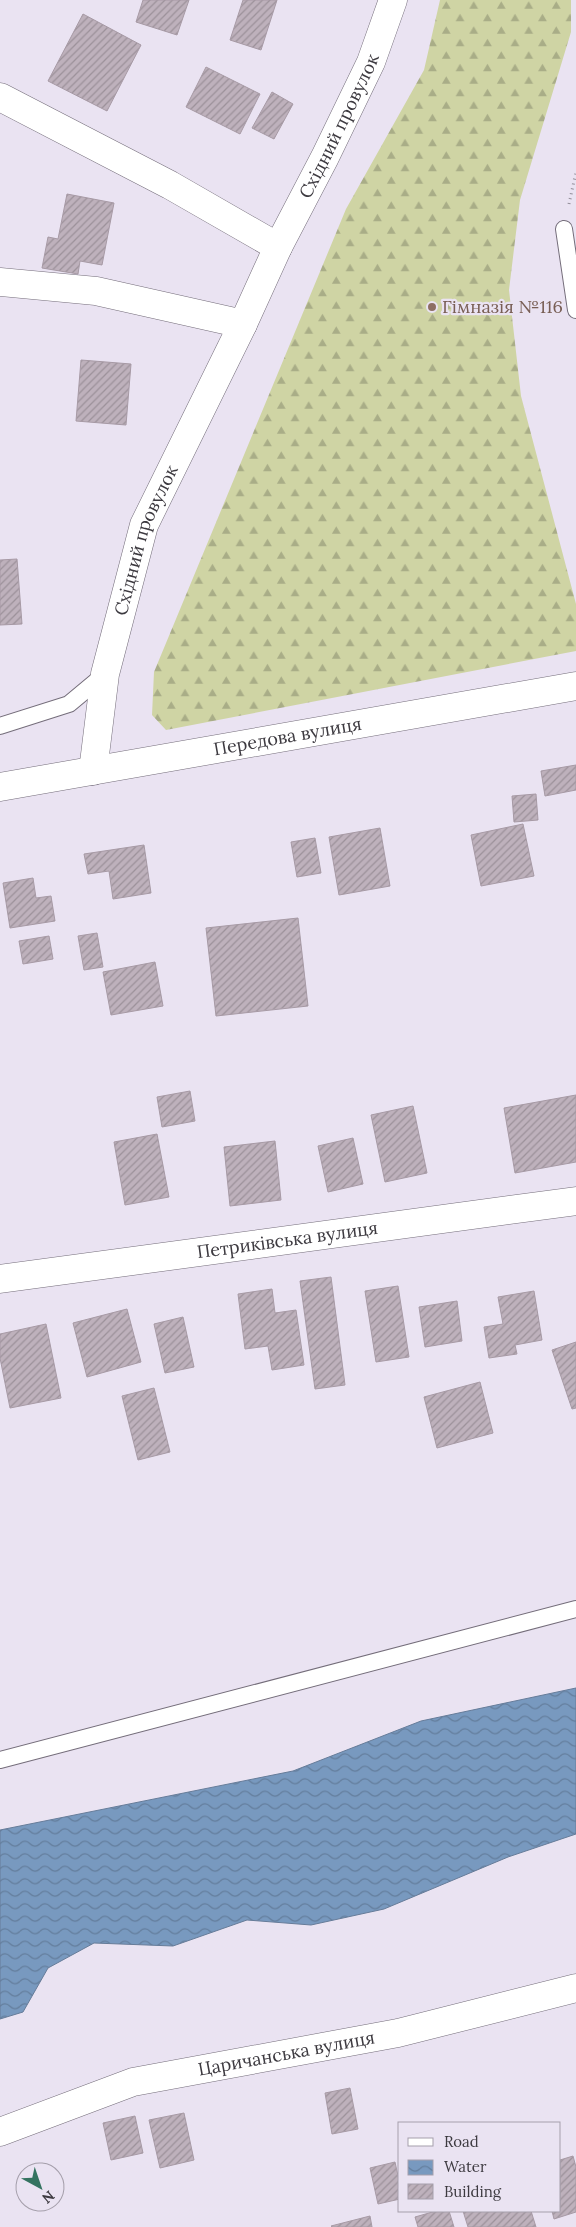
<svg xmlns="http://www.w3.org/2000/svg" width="576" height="2227" viewBox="0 0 576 2227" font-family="Lora,serif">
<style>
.forest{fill:url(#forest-firs)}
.water{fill:url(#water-waves);stroke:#667c99}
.building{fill:url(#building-hatch);stroke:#a79aa5}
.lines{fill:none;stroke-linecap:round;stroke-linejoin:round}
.service-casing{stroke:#746d7a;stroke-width:18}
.minor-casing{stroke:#746d7a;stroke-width:29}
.tertiary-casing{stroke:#746d7a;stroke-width:29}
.path{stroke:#95909b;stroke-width:3;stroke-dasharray:1 4;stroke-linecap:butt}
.service{stroke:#fff;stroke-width:16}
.minor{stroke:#fff;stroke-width:28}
.tertiary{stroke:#fff;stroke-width:28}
.education-dot{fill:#8d6e63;stroke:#eae3f2;stroke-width:2}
.labels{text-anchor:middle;stroke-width:4.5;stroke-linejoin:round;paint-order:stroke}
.street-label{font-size:18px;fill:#3d3a40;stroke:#eae3f2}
.education-label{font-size:18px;fill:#785e54;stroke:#eae3f2;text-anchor:start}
</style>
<defs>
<pattern id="forest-firs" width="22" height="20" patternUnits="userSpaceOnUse" patternTransform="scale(1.25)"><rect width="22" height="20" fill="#cfd4a4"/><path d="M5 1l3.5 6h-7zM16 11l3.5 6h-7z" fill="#a9ad87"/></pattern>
<pattern id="water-waves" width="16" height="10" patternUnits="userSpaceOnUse" patternTransform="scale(1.25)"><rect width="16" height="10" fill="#7899bf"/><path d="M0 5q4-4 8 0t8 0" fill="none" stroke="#647e9d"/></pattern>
<pattern id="building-hatch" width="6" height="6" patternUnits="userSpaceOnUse" patternTransform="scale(1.25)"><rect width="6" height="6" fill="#beb1bc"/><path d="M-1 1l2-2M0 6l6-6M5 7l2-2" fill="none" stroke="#9c919a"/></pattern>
</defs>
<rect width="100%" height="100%" fill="#eae3f2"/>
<!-- forest -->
<path class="forest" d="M 440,0 L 571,0 L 571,32 L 520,200 L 509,290 L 521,396 L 576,604 L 576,651 L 166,730 L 152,715 L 154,672 L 346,209 L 424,70 Z"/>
<!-- water -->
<path class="water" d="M 576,1688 L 576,1834 L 508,1857 L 384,1909 L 311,1925 L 247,1920 L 173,1946 L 94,1943 L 48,1968 L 23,2012 L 0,2019 L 0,1830 L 293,1771 L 421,1721 Z"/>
<!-- building -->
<g class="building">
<path d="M 143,0 L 189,0 L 177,35 L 136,22 Z"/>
<path d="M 243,0 L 277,0 L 261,50 L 230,40 Z"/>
<path d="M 83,14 L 141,45 L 107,111 L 48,81 Z"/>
<path d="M 206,67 L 260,94 L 240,134 L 186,107 Z"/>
<path d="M 272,92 L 293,104 L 274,139 L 252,128 Z"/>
<path d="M 67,194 L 114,203 L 102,265 L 80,261 L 78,274 L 42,268 L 48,237 L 58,239 Z"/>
<path d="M 81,360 L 131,364 L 126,425 L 76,421 Z"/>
<path d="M 17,559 L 22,624 L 0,625 L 0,560 Z"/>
<path d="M 576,765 L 576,790 L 545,796 L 541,771 Z"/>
<path d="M 536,794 L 538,820 L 514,822 L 512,796 Z"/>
<path d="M 523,824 L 534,876 L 481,886 L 471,835 Z"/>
<path d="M 380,828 L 390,886 L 339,895 L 329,837 Z"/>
<path d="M 315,838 L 321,873 L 297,877 L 291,842 Z"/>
<path d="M 144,845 L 151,893 L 113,899 L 109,871 L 88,874 L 84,854 Z"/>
<path d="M 33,878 L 36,898 L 51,896 L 55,921 L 10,928 L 3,883 Z"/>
<path d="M 298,918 L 308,1006 L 216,1016 L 206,928 Z"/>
<path d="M 97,933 L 103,967 L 84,970 L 78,936 Z"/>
<path d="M 49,936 L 53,959 L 23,964 L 19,941 Z"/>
<path d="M 155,962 L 163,1006 L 111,1015 L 103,972 Z"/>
<path d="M 190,1091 L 195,1121 L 162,1127 L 157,1097 Z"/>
<path d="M 576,1095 L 576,1162 L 515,1173 L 504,1108 Z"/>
<path d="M 413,1106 L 427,1173 L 385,1182 L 371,1115 Z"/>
<path d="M 157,1134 L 169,1197 L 125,1205 L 114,1142 Z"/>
<path d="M 353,1138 L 363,1184 L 328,1192 L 318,1146 Z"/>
<path d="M 275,1141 L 281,1200 L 230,1206 L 224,1147 Z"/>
<path d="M 331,1277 L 345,1385 L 315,1389 L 300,1281 Z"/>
<path d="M 398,1286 L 409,1357 L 376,1362 L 365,1291 Z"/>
<path d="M 272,1289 L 275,1313 L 296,1310 L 304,1365 L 272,1370 L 268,1346 L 245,1349 L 238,1294 Z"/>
<path d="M 534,1291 L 542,1340 L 515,1345 L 517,1354 L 489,1358 L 484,1327 L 503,1324 L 498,1297 Z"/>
<path d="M 457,1301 L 462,1341 L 425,1347 L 419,1307 Z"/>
<path d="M 127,1309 L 141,1362 L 87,1377 L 73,1323 Z"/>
<path d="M 183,1317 L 194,1367 L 165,1373 L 154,1324 Z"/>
<path d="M 46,1324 L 61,1398 L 10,1408 L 0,1358 L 0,1334 Z"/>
<path d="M 576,1342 L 576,1408 L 572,1409 L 552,1350 Z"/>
<path d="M 480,1382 L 493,1433 L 437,1448 L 424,1397 Z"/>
<path d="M 154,1388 L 170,1452 L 138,1460 L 122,1396 Z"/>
<path d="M 350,2088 L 358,2129 L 332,2134 L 325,2093 Z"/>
<path d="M 184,2113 L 194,2160 L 160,2168 L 149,2120 Z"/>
<path d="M 135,2116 L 143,2153 L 111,2160 L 103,2123 Z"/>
<path d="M 573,2156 L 576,2167 L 576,2212 L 554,2219 L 552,2211 L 560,2211 L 560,2160 Z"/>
<path d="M 395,2162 L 400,2185 L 400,2199 L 378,2204 L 370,2168 Z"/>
<path d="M 436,2211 L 449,2211 L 454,2227 L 418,2227 L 415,2217 Z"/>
<path d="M 463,2211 L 531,2211 L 536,2227 L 468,2227 Z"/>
<path d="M 370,2216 L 372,2227 L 332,2227 L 331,2226 Z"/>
</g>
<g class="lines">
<!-- service casing -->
<g class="service-casing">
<g id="service">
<path d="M 564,229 L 576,310"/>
<path d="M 0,726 L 69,704 L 105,674"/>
<path d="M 0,1760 L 576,1609"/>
</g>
</g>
<!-- minor casing -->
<g class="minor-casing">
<g id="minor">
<path d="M 0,97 L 170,185 L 278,247"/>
<path d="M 0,282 L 96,291 L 243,324"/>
<path id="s1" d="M 93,771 L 105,674 L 144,525 L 243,324 L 278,247 L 325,157 L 371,62 L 393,0"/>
<path id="s2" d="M 0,1279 L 576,1201"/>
<path id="s3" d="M 0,2132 L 133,2082 L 398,2033 L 576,1988"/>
</g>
</g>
<!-- tertiary casing -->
<g class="tertiary-casing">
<g id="tertiary">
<path id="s4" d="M 0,787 L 576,686"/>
</g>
</g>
<!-- path -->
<path class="path" d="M 569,204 L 576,172"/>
<!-- service -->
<use href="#service" class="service"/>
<!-- minor -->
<use href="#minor" class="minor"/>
<!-- tertiary -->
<use href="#tertiary" class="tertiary"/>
</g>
<!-- markers -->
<circle class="education-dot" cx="432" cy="307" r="5"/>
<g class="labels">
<!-- street labels -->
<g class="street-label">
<text dy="6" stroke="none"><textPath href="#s1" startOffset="696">Східний провулок</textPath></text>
<text dy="6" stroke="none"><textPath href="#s1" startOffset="238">Східний провулок</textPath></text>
<text dy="6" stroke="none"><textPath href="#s4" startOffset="292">Передова вулиця</textPath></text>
<text dy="6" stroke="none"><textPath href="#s2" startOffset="290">Петриківська вулиця</textPath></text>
<text dy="6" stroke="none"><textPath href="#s3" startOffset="298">Царичанська вулиця</textPath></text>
</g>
<!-- education labels -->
<g class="education-label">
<text x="442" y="313">Гімназія №116</text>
</g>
</g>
<!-- legend -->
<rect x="398" y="2122" width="162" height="90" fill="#eae3f2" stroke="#a59fab"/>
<rect x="408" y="2138" width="25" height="8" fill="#ffffff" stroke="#a59fab"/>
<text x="444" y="2147" font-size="15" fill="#3d3a40">Road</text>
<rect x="408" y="2160" width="25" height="15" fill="url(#water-waves)" stroke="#a59fab"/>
<text x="444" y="2172" font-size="15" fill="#3d3a40">Water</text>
<rect x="408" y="2184" width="25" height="15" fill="url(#building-hatch)" stroke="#a59fab"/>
<text x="444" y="2197" font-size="15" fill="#3d3a40">Building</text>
<!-- north arrow -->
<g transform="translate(40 2187) rotate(140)"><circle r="24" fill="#eae3f2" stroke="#a59fab"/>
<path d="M0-4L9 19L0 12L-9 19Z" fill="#347360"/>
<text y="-8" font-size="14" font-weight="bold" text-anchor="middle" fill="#3d3a40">N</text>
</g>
</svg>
